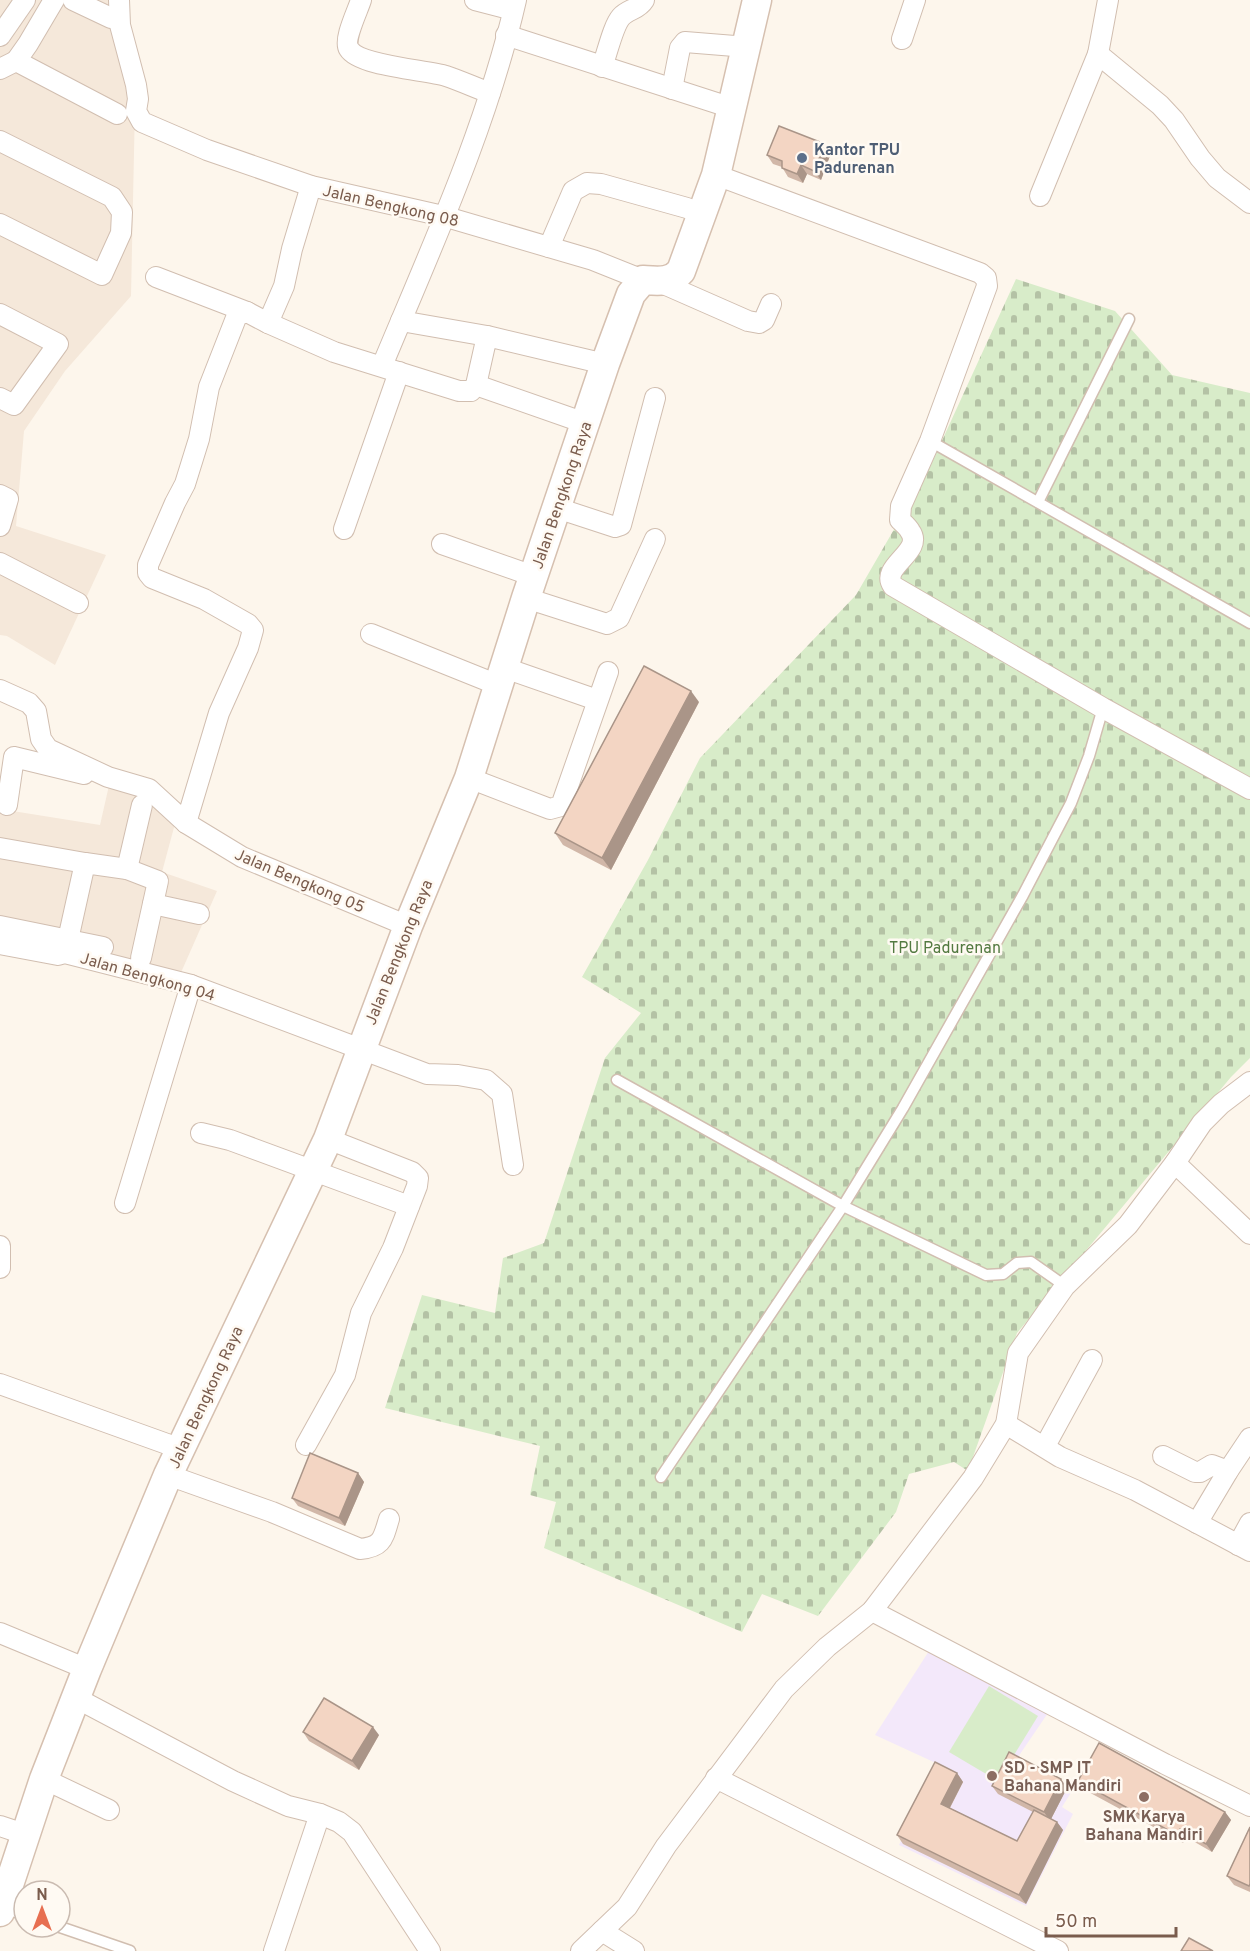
<svg xmlns="http://www.w3.org/2000/svg" width="1250" height="1951" viewBox="0 0 1250 1951" font-family="Overpass,sans-serif">
<style>
.residential{fill:#f5e8da}
.education{fill:#f3e8fa}
.grass{fill:#d8ecc9}
.cemetery{fill:url(#cemetery-stones)}
.lines{fill:none;stroke-linecap:round;stroke-linejoin:round}
.lane-casing{stroke:#d1beb0;stroke-width:13}
.street-casing{stroke:#d1beb0;stroke-width:22}
.secondary-casing{stroke:#d6c0b0;stroke-width:31}
.lane{stroke:#fff;stroke-width:10}
.street{stroke:#fff;stroke-width:20}
.secondary{stroke:#fff;stroke-width:28}
.wall{fill:#d1b7a8}
.shaded-wall{fill:#aa9588}
.building{fill:#f3d5c3;stroke:#aa9588;stroke-width:1.5}
.service-dot{fill:#5c6f8a;stroke:#fffaf3;stroke-width:2}
.education-dot{fill:#8d6e63;stroke:#fffaf3;stroke-width:2}
.labels{text-anchor:middle;stroke-width:5;stroke-linejoin:round;paint-order:stroke}
.service-label{font-size:16px;font-weight:bold;fill:#4e5e75;stroke:#fffaf3;text-anchor:start}
.street-label{font-size:16px;fill:#7a5c4d;stroke:#fffaf3}
.park-label{font-size:16px;fill:#537a41;stroke:#fffaf3}
.education-label{font-size:16px;font-weight:bold;fill:#785e54;stroke:#fffaf3;text-anchor:start}
</style>
<defs>
<pattern id="cemetery-stones" width="16" height="16" patternUnits="userSpaceOnUse" patternTransform="scale(1.5)"><rect width="16" height="16" fill="#d8ecc9"/><path d="M2 7V4a2 2 0 0 1 4 0v3zM10 15v-3a2 2 0 0 1 4 0v3z" fill="#b4c2a5"/></pattern>
</defs>
<rect width="100%" height="100%" fill="#fdf6ec"/>
<!-- residential -->
<g class="residential">
<path d="M 0,0 L 121,0 L 135,105 L 131,296 L 65,371 L 24,431 L 16,526 L 106,555 L 55,665 L 7,636 L 0,635 Z"/>
<path d="M 110,781 L 150,797 L 176,820 L 162,872 L 217,891 L 179,977 L 0,936 L 0,809 L 100,825 Z"/>
</g>
<!-- education -->
<path class="education" d="M 929,1651 L 1048,1713 L 1018,1757 L 1074,1788 L 1062,1807 L 1073,1814 L 1026,1906 L 899,1845 L 938,1764 L 875,1735 Z"/>
<!-- grass -->
<path class="grass" d="M 989,1686 L 1038,1716 L 998,1781 L 949,1752 Z"/>
<!-- cemetery -->
<path class="cemetery" d="M 1016,279 L 1115,311 L 1172,375 L 1250,393 L 1250,1058 L 1231,1077 L 1017,1333 L 968,1471 L 954,1462 L 909,1474 L 896,1512 L 818,1616 L 762,1594 L 742,1632 L 544,1548 L 556,1502 L 530,1495 L 540,1446 L 385,1408 L 422,1295 L 495,1313 L 503,1258 L 544,1243 L 605,1058 L 641,1013 L 582,977 L 648,860 L 700,758 L 856,595 L 929,469 Z"/>
<g class="lines">
<!-- lane casing -->
<g class="lane-casing">
<g id="lane">
<path d="M 930,441 L 1250,623"/>
<path d="M 1038,502 L 1129,319"/>
<path d="M 617,1080 L 843,1206 L 986,1275 L 1003,1274 L 1017,1263 L 1031,1262 L 1065,1286"/>
<path d="M 661,1477 L 843,1206 L 903,1108 L 1023,895 L 1071,803 L 1089,756 L 1103,708"/>
<path d="M 2,1907 L 24,1915"/>
<path d="M 60,1927 L 130,1951"/>
</g>
</g>
<!-- street casing -->
<g class="street-casing">
<g id="street">
<path d="M 73,0 L 111,18"/>
<path d="M 119,0 L 120,25 L 136,85 L 138,99 L 136,111 L 142,122 L 207,150 L 311,186 L 443,216 L 593,260 L 643,280"/>
<path d="M 361,0 C 358,10 343,40 349,49 C 359,66 427,70 446,76 C 461,81 476,88 490,93"/>
<path d="M 475,0 L 513,10"/>
<path d="M 1108,0 L 1098,54 L 1160,105 L 1174,120 L 1200,158 L 1217,178 L 1250,203"/>
<path d="M 506,35 L 732,108"/>
<path d="M 0,36 L 25,0"/>
<path d="M 902,39 L 915,0"/>
<path d="M 16,61 L 28,44 L 54,0"/>
<path d="M 602,67 C 607,54 613,26 621,17 C 628,9 638,10 644,0"/>
<path d="M 0,69 L 16,61 L 117,114"/>
<path d="M 672,89 L 680,48 L 685,42 L 747,47"/>
<path d="M 0,141 L 112,197 L 122,212 L 121,233 L 102,275 L 0,224"/>
<path d="M 716,175 L 980,273 L 986,278 L 987,286 L 930,441 L 901,506 L 900,520 C 903,523 908,527 910,531 C 925,552 879,566 893,586 L 1103,708 L 1250,789"/>
<path d="M 1040,196 L 1098,54"/>
<path d="M 549,247 L 573,191 L 587,183 L 601,184 L 687,208 L 701,214"/>
<path d="M 156,277 L 247,312 L 268,323 L 334,352 L 459,391 L 471,391 L 476,385 L 487,336 L 605,364"/>
<path d="M 657,281 L 748,321 L 759,323 L 764,320 L 771,304"/>
<path d="M 0,314 L 58,344 L 14,405 L 0,398"/>
<path d="M 401,321 L 487,336"/>
<path d="M 268,323 L 284,286 L 292,249 L 311,186"/>
<path d="M 382,366 C 432,246 487,127 516,0"/>
<path d="M 476,385 L 585,423"/>
<path d="M 0,495 L 8,499 L 0,526"/>
<path d="M 557,508 L 615,527 L 621,525 L 655,398"/>
<path d="M 344,529 L 399,372"/>
<path d="M 442,544 L 533,576"/>
<path d="M 0,563 L 78,603"/>
<path d="M 526,598 L 607,624 L 619,618 L 655,539"/>
<path d="M 371,634 L 498,685"/>
<path d="M 505,668 L 597,700"/>
<path d="M 0,690 L 29,703 L 36,711 L 41,739 L 48,749 L 108,777 L 149,789 L 186,823 L 242,857 L 408,926"/>
<path d="M 469,778 L 550,809 L 561,806 L 608,672"/>
<path d="M 7,805 L 14,757 L 84,774"/>
<path d="M 186,823 L 219,713 L 248,648 L 253,630 L 248,624 L 204,599 L 152,578 L 148,573 L 148,565 L 175,503 L 185,484 L 199,439 L 209,387 L 236,318 L 238,315 L 247,312"/>
<path d="M 0,848 L 85,863"/>
<path d="M 127,869 L 142,805"/>
<path d="M 153,904 L 199,914"/>
<path d="M 0,926 L 103,947"/>
<path d="M 0,944 L 58,955 L 65,953 L 191,985 L 427,1074 L 458,1075 L 486,1080 L 502,1094 L 513,1165"/>
<path d="M 65,953 L 85,863 L 127,869 L 158,881 L 141,958"/>
<path d="M 201,1133 L 230,1140 L 409,1206"/>
<path d="M 1175,1163 L 1250,1234"/>
<path d="M 125,1203 L 191,985"/>
<path d="M 0,1246 L 0,1268"/>
<path d="M 0,1384 L 181,1449"/>
<path d="M 1006,1424 L 1060,1457 L 1135,1490 L 1250,1551"/>
<path d="M 306,1445 L 345,1375 L 361,1313 L 393,1248 L 417,1186 L 418,1178 L 412,1172 L 328,1139"/>
<path d="M 1045,1446 L 1092,1360"/>
<path d="M 1163,1456 L 1195,1472 L 1200,1472 L 1212,1465 L 1228,1471"/>
<path d="M 168,1475 L 272,1512 L 360,1549 C 383,1547 383,1538 389,1519"/>
<path d="M 1197,1523 L 1228,1471 L 1250,1438"/>
<path d="M 1238,1545 L 1250,1523"/>
<path d="M 872,1611 L 1165,1764 L 1250,1806"/>
<path d="M 0,1633 L 87,1669"/>
<path d="M 76,1698 L 233,1781 L 288,1806 L 320,1814 L 339,1822 L 352,1832 L 430,1951"/>
<path d="M 716,1778 L 1058,1951"/>
<path d="M 44,1779 L 109,1810"/>
<path d="M 0,1826 L 24,1834"/>
<path d="M 602,1931 L 634,1951"/>
<path d="M 274,1951 L 320,1814"/>
<path d="M 581,1951 L 627,1907 L 666,1846 L 784,1689 L 827,1647 L 872,1611 L 973,1478 L 1006,1424 L 1018,1353 L 1065,1286 L 1128,1225 L 1175,1163 L 1202,1123 L 1221,1104 L 1250,1082"/>
</g>
</g>
<!-- secondary casing -->
<g class="secondary-casing">
<path id="secondary" d="M 0,1912 L 44,1779 L 87,1669 L 168,1475 L 328,1139 L 408,926 L 469,778 L 526,598 L 605,364 L 631,294 L 643,280 C 658,281 671,283 681,271 L 716,175 L 757,0"/>
</g>
<!-- lane -->
<use href="#lane" class="lane"/>
<!-- street -->
<use href="#street" class="street"/>
<!-- secondary -->
<use href="#secondary" class="secondary"/>
</g>
<!-- wall -->
<g class="wall">
<path d="M 831,153 L 821,180 L 807,174 L 803,183 L 788,177 L 782,167 L 773,164 L 767,155 Z"/>
<path d="M 699,702 L 611,870 L 563,845 L 555,833 Z"/>
<path d="M 358,1473 L 364,1482 L 345,1526 L 298,1506 L 292,1498 Z"/>
<path d="M 303,1732 L 379,1735 L 359,1770 L 309,1741 Z"/>
<path d="M 957,1773 L 963,1782 L 950,1808 L 1017,1841 L 1033,1812 L 998,1794 L 992,1786 L 1061,1779 L 1067,1788 L 1051,1819 L 1057,1822 L 1063,1830 L 1026,1904 L 903,1844 L 897,1835 Z"/>
<path d="M 1078,1781 L 1225,1812 L 1231,1820 L 1212,1852 L 1186,1837 L 1183,1843 L 1083,1789 Z"/>
<path d="M 1250,1827 L 1250,1892 L 1234,1885 L 1227,1876 Z"/>
</g>
<!-- shaded-wall -->
<g class="shaded-wall">
<path d="M 825,144 L 831,153 L 821,180 L 814,171 Z"/>
<path d="M 801,165 L 807,174 L 803,183 L 797,174 Z"/>
<path d="M 691,691 L 699,702 L 611,870 L 602,858 Z"/>
<path d="M 358,1473 L 364,1482 L 345,1526 L 339,1518 Z"/>
<path d="M 373,1727 L 379,1735 L 359,1770 L 352,1761 Z"/>
<path d="M 957,1773 L 963,1782 L 947,1813 L 941,1804 Z"/>
<path d="M 1061,1779 L 1067,1788 L 1050,1821 L 1044,1812 Z"/>
<path d="M 1225,1812 L 1231,1820 L 1212,1852 L 1206,1844 Z"/>
<path d="M 1057,1822 L 1063,1830 L 1026,1904 L 1019,1895 Z"/>
<path d="M 1180,1829 L 1186,1837 L 1183,1843 L 1177,1835 Z"/>
</g>
<!-- building -->
<g class="building">
<path d="M 779,126 L 825,144 L 814,171 L 801,165 L 797,174 L 782,168 L 782,161 L 767,155 Z"/>
<path d="M 644,666 L 691,691 L 602,858 L 555,833 Z"/>
<path d="M 310,1453 L 358,1473 L 339,1518 L 292,1498 Z"/>
<path d="M 324,1698 L 373,1727 L 352,1761 L 303,1732 Z"/>
<path d="M 1099,1743 L 1225,1812 L 1206,1844 L 1180,1829 L 1177,1835 L 1078,1781 Z"/>
<path d="M 1009,1752 L 1061,1779 L 1044,1812 L 992,1786 Z"/>
<path d="M 935,1762 L 957,1773 L 941,1804 L 1017,1841 L 1034,1810 L 1057,1822 L 1019,1895 L 897,1835 Z"/>
<path d="M 1250,1827 L 1250,1884 L 1249,1886 L 1227,1876 Z"/>
<path d="M 1189,1938 L 1213,1951 L 1181,1951 Z"/>
</g>
<!-- markers -->
<circle class="service-dot" cx="802" cy="158" r="6"/>
<g class="education-dot">
<circle cx="992" cy="1776" r="6"/>
<circle cx="1144" cy="1797" r="6"/>
</g>
<g class="labels">
<!-- service labels -->
<g class="service-label">
<text x="814" y="155">Kantor TPU<tspan x="814" dy="18">Padurenan</tspan></text>
</g>
<!-- street labels -->
<g class="street-label">
<text transform="translate(391 205) rotate(13)" y="6">Jalan Bengkong 08</text>
<text transform="translate(561 495) rotate(-71)" y="6">Jalan Bengkong Raya</text>
<text transform="translate(300 880) rotate(23)" y="6">Jalan Bengkong 05</text>
<text transform="translate(398 952) rotate(-68)" y="6">Jalan Bengkong Raya</text>
<text transform="translate(148 976) rotate(16)" y="6">Jalan Bengkong 04</text>
<text transform="translate(205 1397) rotate(-65)" y="6">Jalan Bengkong Raya</text>
</g>
<!-- park labels -->
<g class="park-label">
<text x="945" y="953">TPU Padurenan</text>
</g>
<!-- education labels -->
<g class="education-label">
<text x="1004" y="1773">SD - SMP IT<tspan x="1004" dy="18">Bahana Mandiri</tspan></text>
<text x="1144" y="1822" text-anchor="middle">SMK Karya<tspan x="1144" dy="18">Bahana Mandiri</tspan></text>
</g>
</g>
<!-- north arrow -->
<g transform="translate(42 1909)"><circle r="28" fill="#fffaf3" stroke="#cabbb1" stroke-width="1.5"/>
<path d="M0-4.5L10 22L0 15L-10 22Z" fill="#e76f51"/>
<text y="-9" font-size="16" font-weight="bold" text-anchor="middle" fill="#7a5c4d">N</text>
</g>
<!-- scale -->
<path d="M1046 1927v9h130v-9" fill="none" stroke="#7a5c4d" stroke-width="3"/>
<text x="1055" y="1927" font-size="18" fill="#7a5c4d" stroke="#fffaf3" stroke-width="4.5" paint-order="stroke">50 m</text>
</svg>
